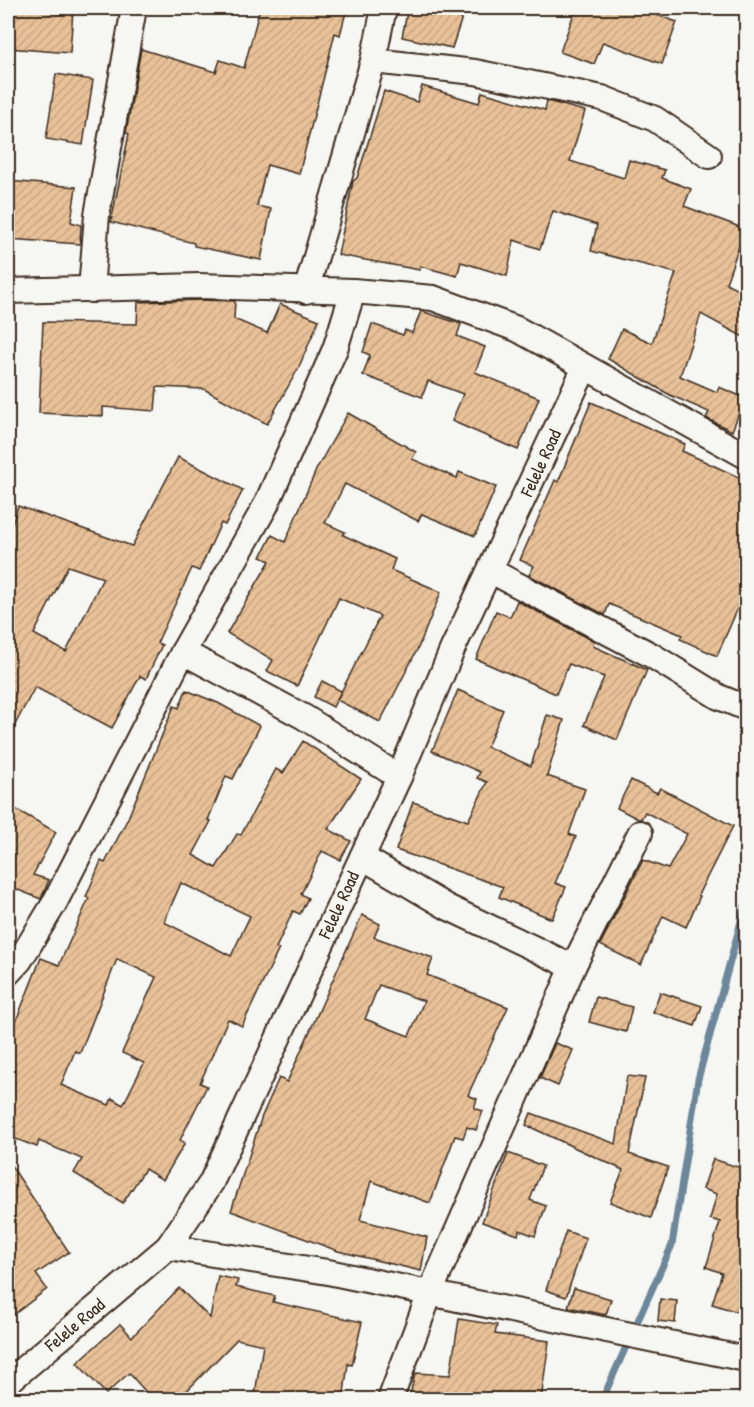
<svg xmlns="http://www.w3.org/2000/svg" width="754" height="1407" viewBox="0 0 754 1407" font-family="'Patrick Hand',sans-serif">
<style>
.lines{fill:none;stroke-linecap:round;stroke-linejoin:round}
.stream{stroke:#6d879a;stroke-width:7}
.building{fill:url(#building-hatch);stroke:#3b2a1e;stroke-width:1.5;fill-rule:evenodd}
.street-casing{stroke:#3b2a1e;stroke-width:28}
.street{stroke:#f6f6f2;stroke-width:24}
.labels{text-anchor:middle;stroke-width:4.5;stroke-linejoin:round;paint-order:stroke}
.street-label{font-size:18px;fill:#3b2a1e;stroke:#f6f6f2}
</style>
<defs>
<pattern id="building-hatch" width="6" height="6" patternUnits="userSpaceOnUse" patternTransform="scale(1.5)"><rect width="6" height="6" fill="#e8c198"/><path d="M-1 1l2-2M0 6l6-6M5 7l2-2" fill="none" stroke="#c8a683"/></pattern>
</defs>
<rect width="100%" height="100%" fill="#f6f6f2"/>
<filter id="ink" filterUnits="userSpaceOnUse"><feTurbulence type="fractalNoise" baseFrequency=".0167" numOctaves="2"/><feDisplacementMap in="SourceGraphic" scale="12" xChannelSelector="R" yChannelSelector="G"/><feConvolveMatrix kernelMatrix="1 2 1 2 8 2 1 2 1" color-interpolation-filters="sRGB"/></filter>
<g filter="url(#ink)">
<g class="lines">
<!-- stream -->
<path class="stream" d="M 602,1400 L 672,1245 L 698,1079 L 746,903"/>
</g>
<!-- building -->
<g class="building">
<path d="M 8,8 L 73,10 L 70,53 L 8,48 Z"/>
<path d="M 260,8 L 347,8 L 340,35 L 335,33 L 299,174 L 267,165 L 257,206 L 271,209 L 261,260 L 194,246 L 194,243 L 111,222 L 129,134 L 126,133 L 141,49 L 216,72 L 220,60 L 244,68 Z"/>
<path d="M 408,8 L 465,8 L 452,48 L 402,37 Z"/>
<path d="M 576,8 L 638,8 L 677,22 L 662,64 L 603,42 L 594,64 L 560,52 Z"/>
<path d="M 56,74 L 93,80 L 83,145 L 46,139 Z"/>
<path d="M 422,86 L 479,103 L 482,92 L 545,110 L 547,101 L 585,111 L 570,161 L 624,178 L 629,160 L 665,170 L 662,178 L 691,189 L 684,206 L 745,229 L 726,283 L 747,294 L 747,339 L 701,314 L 680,376 L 717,392 L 719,387 L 745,398 L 732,431 L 706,418 L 709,412 L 670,395 L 608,359 L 622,329 L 652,343 L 676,273 L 591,251 L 597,225 L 553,211 L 540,249 L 514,240 L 507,276 L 461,262 L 457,276 L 420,266 L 420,270 L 338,255 L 353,181 L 357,178 L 384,91 L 417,102 Z"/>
<path d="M 8,181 L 76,187 L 71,222 L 81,225 L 80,244 L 8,239 Z"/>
<path d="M 199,300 L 235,301 L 234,319 L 267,333 L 280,304 L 319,320 L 298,369 L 267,424 L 204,389 L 157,387 L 155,411 L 103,407 L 103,416 L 39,413 L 43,322 L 137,324 L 138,302 Z"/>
<path d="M 421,311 L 461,324 L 457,336 L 485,347 L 475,372 L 539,398 L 518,450 L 452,421 L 463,394 L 428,381 L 422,397 L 363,375 L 370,355 L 363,352 L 372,324 L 403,335 L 405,330 L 412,333 Z"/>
<path d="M 591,402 L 685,444 L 682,451 L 747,481 L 747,604 L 741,601 L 717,656 L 680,639 L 682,635 L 609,604 L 605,615 L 529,575 L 534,566 L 520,560 L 555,480 L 558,482 Z"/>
<path d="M 348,413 L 416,452 L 412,459 L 457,478 L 459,472 L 496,487 L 475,536 L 422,514 L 418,521 L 345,484 L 325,523 L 345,532 L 343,535 L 395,559 L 391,570 L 441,592 L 419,646 L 380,722 L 337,700 L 380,616 L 339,598 L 297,686 L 267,671 L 273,660 L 227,633 L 270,561 L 261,557 L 272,535 L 285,542 L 317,468 Z"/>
<path d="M 178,457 L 243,490 L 225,525 L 221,523 L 199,571 L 192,568 L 157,643 L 162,645 L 146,679 L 140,676 L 112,728 L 35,687 L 8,738 L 8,536 L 18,506 L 132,546 ZM 68,566 L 103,578 L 66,652 L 34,634 Z"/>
<path d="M 517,601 L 594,641 L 593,646 L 647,670 L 617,740 L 584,725 L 604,677 L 569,664 L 556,694 L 476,659 L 496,611 L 510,617 Z"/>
<path d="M 322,681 L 341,691 L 333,707 L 314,697 Z"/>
<path d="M 186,690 L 218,703 L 260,726 L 233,779 L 226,776 L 208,820 L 211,821 L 193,855 L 216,868 L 237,834 L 241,835 L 276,769 L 283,773 L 303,741 L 361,779 L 328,829 L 351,841 L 340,860 L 322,851 L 301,894 L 308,898 L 300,914 L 293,911 L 276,948 L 279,949 L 242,1026 L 228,1019 L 200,1083 L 207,1086 L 180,1140 L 185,1143 L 163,1180 L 145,1169 L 123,1203 L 74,1173 L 82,1159 L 39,1141 L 37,1147 L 8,1136 L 8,1041 L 41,958 L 59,965 L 89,898 L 86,897 L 101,861 L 105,863 L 128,818 L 174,706 L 179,708 ZM 181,883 L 250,916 L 231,956 L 164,922 ZM 117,959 L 156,977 L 122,1053 L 144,1063 L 123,1105 L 112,1098 L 109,1105 L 61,1085 L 75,1051 L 80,1053 Z"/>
<path d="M 458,690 L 503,710 L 487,747 L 531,766 L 547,715 L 564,720 L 547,776 L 585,789 L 569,834 L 576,837 L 555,883 L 566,887 L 552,919 L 499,897 L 503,887 L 396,850 L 413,802 L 468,821 L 487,782 L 477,778 L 480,772 L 432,751 Z"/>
<path d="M 631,780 L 657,793 L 660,788 L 733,826 L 698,895 L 700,896 L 686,927 L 663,916 L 641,965 L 600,945 L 643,860 L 668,869 L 687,834 L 645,812 L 641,819 L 638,819 L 617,808 Z"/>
<path d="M 8,805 L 56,832 L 33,875 L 49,880 L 41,899 L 8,886 Z"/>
<path d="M 362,915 L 380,924 L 374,937 L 433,958 L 427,975 L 508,1007 L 468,1095 L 477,1099 L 474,1108 L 483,1111 L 476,1130 L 467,1127 L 463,1138 L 455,1136 L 430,1203 L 371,1181 L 360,1220 L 427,1237 L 421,1271 L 338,1251 L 231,1211 L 262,1116 L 279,1078 L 287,1082 ZM 379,985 L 424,1001 L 409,1036 L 365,1019 Z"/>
<path d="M 660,992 L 702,1006 L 695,1026 L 653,1012 Z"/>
<path d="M 596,997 L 632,1007 L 626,1032 L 589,1022 Z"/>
<path d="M 555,1043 L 573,1050 L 558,1086 L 540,1078 Z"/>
<path d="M 627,1076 L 645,1078 L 629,1154 L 668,1167 L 651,1218 L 610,1202 L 623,1170 L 526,1125 L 531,1113 L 616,1144 Z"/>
<path d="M 508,1153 L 543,1166 L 530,1200 L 546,1206 L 535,1236 L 519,1230 L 518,1235 L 482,1222 Z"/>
<path d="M 713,1159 L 747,1170 L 747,1315 L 712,1304 L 722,1273 L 706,1267 L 720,1222 L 710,1219 L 717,1194 L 703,1189 Z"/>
<path d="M 8,1161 L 69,1252 L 36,1274 L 47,1289 L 8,1319 Z"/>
<path d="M 566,1231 L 586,1238 L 566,1297 L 546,1290 Z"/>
<path d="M 218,1276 L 238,1280 L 236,1287 L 275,1296 L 273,1302 L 362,1322 L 352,1365 L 348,1364 L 343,1400 L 254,1400 L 263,1345 L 237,1339 L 178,1400 L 153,1400 L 129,1373 L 106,1394 L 77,1363 L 120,1324 L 132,1337 L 179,1288 L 210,1318 Z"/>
<path d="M 574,1288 L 611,1299 L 606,1315 L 568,1307 Z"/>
<path d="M 660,1299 L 677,1301 L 675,1323 L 658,1321 Z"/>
<path d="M 459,1319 L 497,1325 L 495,1334 L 549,1341 L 541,1400 L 409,1400 L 415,1373 L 450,1375 Z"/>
</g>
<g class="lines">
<!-- street casing -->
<g class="street-casing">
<g id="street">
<path d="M 373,61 L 475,72 L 602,98 L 655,119 L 709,156"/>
<path d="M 91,290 L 97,215 L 134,8"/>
<path d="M 8,291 L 199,286 L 353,291 L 433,298 L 517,329 L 746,456"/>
<path d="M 306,291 L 373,61 L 384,8"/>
<path d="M 491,571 L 651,655 L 719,697 L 746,708"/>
<path d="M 183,652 L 304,717 L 399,777"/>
<path d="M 362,857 L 447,907 L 573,967"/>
<path d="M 8,973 L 20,960 L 54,904 L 183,652 L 266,505 L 335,349 L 353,291"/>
<path d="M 168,1247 L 328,1272 L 746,1359"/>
<path d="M 8,1382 L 168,1247 L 211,1183 L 399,777 L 453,648 L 585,367"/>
<path d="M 390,1400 L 430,1293 L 573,967 L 640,833"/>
</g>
</g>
<!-- street -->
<use href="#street" class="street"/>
</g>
</g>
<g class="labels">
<!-- street labels -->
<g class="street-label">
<text transform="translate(541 463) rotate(-65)" y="6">Felele Road</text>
<text transform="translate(339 905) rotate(-65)" y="6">Felele Road</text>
<text transform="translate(75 1325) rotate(-40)" y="6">Felele Road</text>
</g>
</g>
<!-- margin -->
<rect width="754" height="1407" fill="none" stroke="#f6f6f2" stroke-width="30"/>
<rect x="15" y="15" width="724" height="1377" fill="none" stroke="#3b2a1e" stroke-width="2" filter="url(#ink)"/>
</svg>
